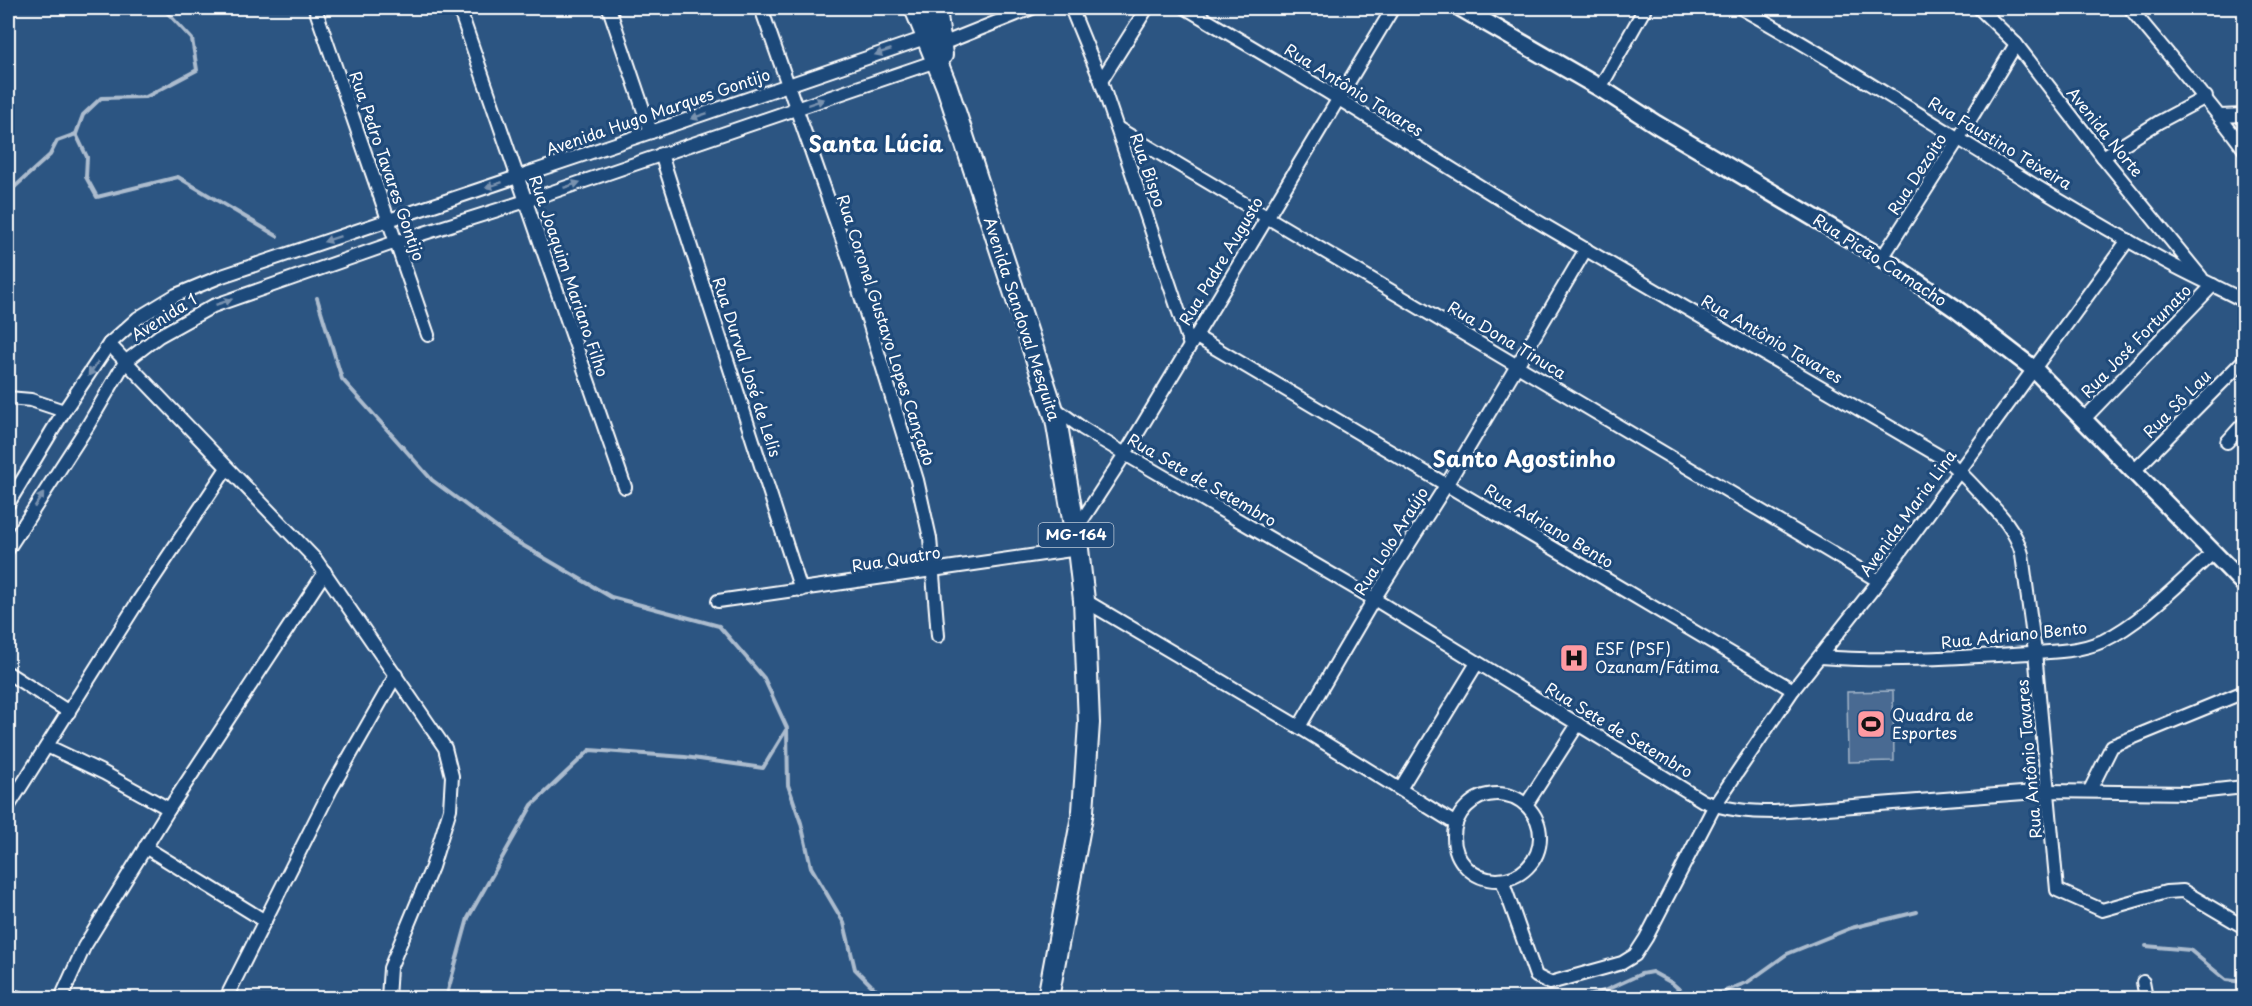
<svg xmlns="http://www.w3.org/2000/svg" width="2252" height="1006" viewBox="0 0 2252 1006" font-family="'Playpen Sans',sans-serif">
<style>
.green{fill:#486b92;stroke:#a4b5c8;stroke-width:1.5}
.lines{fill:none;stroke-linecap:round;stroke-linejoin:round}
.stream{stroke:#acbcce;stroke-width:4}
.street-casing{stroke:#fff;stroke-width:16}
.secondary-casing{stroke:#fff;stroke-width:21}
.primary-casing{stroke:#fff;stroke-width:24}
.street{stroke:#1f4a7a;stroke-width:12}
.secondary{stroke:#1f4a7a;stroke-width:16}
.primary{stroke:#1f4a7a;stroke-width:20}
.oneway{fill:#7992af}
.labels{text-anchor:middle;stroke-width:6;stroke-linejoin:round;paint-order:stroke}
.shield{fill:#1f4a7a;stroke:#bcc9d7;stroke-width:1.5}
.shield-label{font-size:15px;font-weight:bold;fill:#fff}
.street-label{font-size:16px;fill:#fff;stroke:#1f4a7a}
.poi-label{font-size:16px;fill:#fff;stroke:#1f4a7a;text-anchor:start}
.district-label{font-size:22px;font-weight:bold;fill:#fff;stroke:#1f4a7a}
</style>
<rect width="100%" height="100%" fill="#2c5582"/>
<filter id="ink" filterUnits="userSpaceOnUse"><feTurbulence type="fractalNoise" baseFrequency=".0167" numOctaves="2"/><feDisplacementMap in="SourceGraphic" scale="12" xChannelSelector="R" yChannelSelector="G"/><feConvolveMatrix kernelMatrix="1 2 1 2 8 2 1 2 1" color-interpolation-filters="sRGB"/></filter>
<g filter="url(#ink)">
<!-- green -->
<path class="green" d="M 1893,691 L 1894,761 L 1848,762 L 1847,692 Z"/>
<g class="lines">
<!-- stream -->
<g class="stream">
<path d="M 163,8 L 192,39 L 197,70 L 146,97 L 101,98 L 83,115 L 76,134 L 87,157 L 86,177 L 97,197 L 178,177 L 277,236"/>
<path d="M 8,193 L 50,155 L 57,141 L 76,134"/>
<path d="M 317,298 L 342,379 L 432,480 L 512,539 L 611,597 L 719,626 L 764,678 L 787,728 L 788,785 L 801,823 L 811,867 L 844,923 L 855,969 L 884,998"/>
<path d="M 2146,946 L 2190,950 L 2226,980 L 2244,982"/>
<path d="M 446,998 L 468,918 L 532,805 L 590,750 L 685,757 L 763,768 L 786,730"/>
<path d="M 1582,998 L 1604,991 L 1641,974 L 1652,972 L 1672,983 L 1689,998"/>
<path d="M 1707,998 L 1748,982 L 1787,954 L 1851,928 L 1917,912"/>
</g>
<!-- street casing -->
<g class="street-casing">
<g id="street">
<path d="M 315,8 L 428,335"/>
<path d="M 459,8 L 625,487"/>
<path d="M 609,8 L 651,132"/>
<path d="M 761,8 L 852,267 L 917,480 L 930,538 L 938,636"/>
<path d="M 1071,8 L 1101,81 L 1190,345"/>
<path d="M 1186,8 L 1326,91 L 1518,210 L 1946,460 C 1959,470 1969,481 1980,493 C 1998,512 2015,528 2022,554 L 2035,652 L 2057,890 L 2102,910 L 2166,892 L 2183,891 L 2244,927"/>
<path d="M 1741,8 C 1884,88 2019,181 2163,260 C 2190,275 2218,287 2244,301"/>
<path d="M 1979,8 L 2016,44 L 2103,157 L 2201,277"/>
<path d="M 2130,8 C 2168,55 2209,100 2244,149"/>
<path d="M 937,46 L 1032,8"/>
<path d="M 1101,81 L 1147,8"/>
<path d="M 1600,88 L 1645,8"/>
<path d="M 2220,116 L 2244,115"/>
<path d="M 1117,128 L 1879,581"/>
<path d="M 661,154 L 801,590"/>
<path d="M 2103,157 L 2159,122 L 2206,97"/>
<path d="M 1882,258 L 1959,138 L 2016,44"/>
<path d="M 1195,336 L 1793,690"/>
<path d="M 109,344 L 316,560 L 445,748 L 452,776 L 450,809 L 432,867 L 390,968 L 388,998"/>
<path d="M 8,398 L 31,400 L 64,411"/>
<path d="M 1053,407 L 1082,428 L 1125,454 L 1374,599 L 1703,801 C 1727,810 1749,812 1775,812 L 2049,791 L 2189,793 L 2244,787"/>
<path d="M 2083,420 L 2213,285"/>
<path d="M 2227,442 L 2244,423"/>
<path d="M 2134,471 L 2244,360"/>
<path d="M 8,504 L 64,411 L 109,344 L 138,318 L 176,295 L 222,276 L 651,132 L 931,36"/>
<path d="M 1075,531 L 1125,454 L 1393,8"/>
<path d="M 8,549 L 87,427 L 125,362 L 159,336 L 213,306 L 396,242 L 526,201 L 942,59"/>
<path d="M 1084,600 L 1299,727 L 1456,824"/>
<path d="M 718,601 L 1078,549"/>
<path d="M 1820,657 C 1885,662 1949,658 2013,654 C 2042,652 2077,653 2103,641 C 2144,621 2181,581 2214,552"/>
<path d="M 8,673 L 69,712"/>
<path d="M 1299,727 L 1374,599 L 1447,484 L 1586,249"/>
<path d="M 47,746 L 104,773 L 169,809"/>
<path d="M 1400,789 L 1477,663"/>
<path d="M 2090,790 L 2112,746 L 2244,692"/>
<circle cx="1497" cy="837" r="43"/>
<path d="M 1526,805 L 1578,724"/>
<path d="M 8,807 L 137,603 L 227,468"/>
<path d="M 145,847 L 265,921"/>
<path d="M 1502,880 L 1536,976 L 1550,983 L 1622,963 L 1635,955 L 1646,938 L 1715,805 L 1793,690 L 1879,581 L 2128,240"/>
<path d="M 2143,982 L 2146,998"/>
<path d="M 8,996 L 20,998"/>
<path d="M 61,998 L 84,947 L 169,809 L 325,572"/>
<path d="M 226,998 L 331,789 L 396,675"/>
</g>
</g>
<!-- secondary casing -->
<g class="secondary-casing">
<path id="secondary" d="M 1461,8 L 1600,88 L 1656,124 L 1882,258 L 1956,309 L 2035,370 L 2244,584"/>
</g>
<!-- primary casing -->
<g class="primary-casing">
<g id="primary">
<path d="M 915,8 L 947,87 L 1056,419 L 1078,549 L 1084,600 L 1089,723 L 1083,811 L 1048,998"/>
<path d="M 936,8 L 942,55"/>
</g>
</g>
<!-- street -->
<use href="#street" class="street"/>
<!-- secondary -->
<use href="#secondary" class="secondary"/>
<!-- primary -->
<use href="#primary" class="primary"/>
</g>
<!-- one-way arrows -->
<defs><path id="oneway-solid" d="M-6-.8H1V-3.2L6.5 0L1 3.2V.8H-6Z" transform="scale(1.5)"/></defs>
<g class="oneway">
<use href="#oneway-solid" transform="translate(883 52) rotate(161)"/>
<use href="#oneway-solid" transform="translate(816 102) rotate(-19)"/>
<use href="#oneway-solid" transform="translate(699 116) rotate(161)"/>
<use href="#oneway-solid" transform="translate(494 185) rotate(162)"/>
<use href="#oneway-solid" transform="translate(572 185) rotate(-19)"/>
<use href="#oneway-solid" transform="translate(332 239) rotate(161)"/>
<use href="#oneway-solid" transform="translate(224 302) rotate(-19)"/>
<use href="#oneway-solid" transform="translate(93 369) rotate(124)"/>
<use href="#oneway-solid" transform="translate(39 500) rotate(-57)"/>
</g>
</g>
<!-- icons -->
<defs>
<g id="hospital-square" transform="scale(1.5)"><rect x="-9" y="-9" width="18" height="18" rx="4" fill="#ff9aa2" stroke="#1f4a7a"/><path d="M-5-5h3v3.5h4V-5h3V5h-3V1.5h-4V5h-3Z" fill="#111"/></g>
<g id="stadium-square" transform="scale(1.5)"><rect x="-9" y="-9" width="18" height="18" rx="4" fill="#ff9aa2" stroke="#1f4a7a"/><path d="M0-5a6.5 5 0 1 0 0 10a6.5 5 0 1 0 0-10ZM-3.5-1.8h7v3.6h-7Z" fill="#111"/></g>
</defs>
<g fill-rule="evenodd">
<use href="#hospital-square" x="1574" y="658"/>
<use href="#stadium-square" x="1871" y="724"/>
</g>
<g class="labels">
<!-- shield labels -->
<rect class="shield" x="1038.5" y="523" width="75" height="24" rx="4.5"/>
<g class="shield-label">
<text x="1076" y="540">MG-164</text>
</g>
<!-- street labels -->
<g class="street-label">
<text transform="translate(1354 90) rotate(32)" y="6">Rua Antônio Tavares</text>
<text transform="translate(658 112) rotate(-19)" y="6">Avenida Hugo Marques Gontijo</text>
<text transform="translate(2105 132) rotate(51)" y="6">Avenida Norte</text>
<text transform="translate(2000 143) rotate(31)" y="6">Rua Faustino Teixeira</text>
<text transform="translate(387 166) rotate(71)" y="6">Rua Pedro Tavares Gontijo</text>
<text transform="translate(1148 170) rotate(71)" y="6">Rua Bispo</text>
<text transform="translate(1917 174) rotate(-57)" y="6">Rua Dezoito</text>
<text transform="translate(1880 260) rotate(33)" y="6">Rua Picão Camacho</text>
<text transform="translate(1221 261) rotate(-59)" y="6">Rua Padre Augusto</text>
<text transform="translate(569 276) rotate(71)" y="6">Rua Joaquim Mariano Filho</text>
<text transform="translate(164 317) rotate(-32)" y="6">Avenida 1</text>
<text transform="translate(1022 319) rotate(72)" y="6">Avenida Sandoval Mesquita</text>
<text transform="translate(886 330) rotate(72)" y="6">Rua Coronel Gustavo Lopes Cançado</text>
<text transform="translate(1772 339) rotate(30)" y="6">Rua Antônio Tavares</text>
<text transform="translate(1507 340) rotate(31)" y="6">Rua Dona Tinuca</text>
<text transform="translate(2136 341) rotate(-46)" y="6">Rua José Fortunato</text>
<text transform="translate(747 367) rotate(72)" y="6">Rua Durval José de Lelis</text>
<text transform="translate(2177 404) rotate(-45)" y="6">Rua Sô Lau</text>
<text transform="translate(1202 480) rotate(30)" y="6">Rua Sete de Setembro</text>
<text transform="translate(1908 513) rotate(-54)" y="6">Avenida Maria Lina</text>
<text transform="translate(1549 526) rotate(31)" y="6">Rua Adriano Bento</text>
<text transform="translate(1391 541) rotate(-58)" y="6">Rua Lolo Araújo</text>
<text transform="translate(896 559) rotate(-9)" y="6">Rua Quatro</text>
<text transform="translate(2014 635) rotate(-6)" y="6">Rua Adriano Bento</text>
<text transform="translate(1619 730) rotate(31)" y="6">Rua Sete de Setembro</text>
<text transform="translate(2029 759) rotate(-95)" y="6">Rua Antônio Tavares</text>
</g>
<!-- poi labels -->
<g class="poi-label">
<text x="1595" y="655">ESF (PSF)<tspan x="1595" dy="18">Ozanam/Fátima</tspan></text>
<text x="1892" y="721">Quadra de<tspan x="1892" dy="18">Esportes</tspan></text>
</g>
<!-- district labels -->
<g class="district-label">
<text x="876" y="152">Santa Lúcia</text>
<text x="1524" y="467">Santo Agostinho</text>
</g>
</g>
<!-- margin -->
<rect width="2252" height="1006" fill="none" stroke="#1f4a7a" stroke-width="30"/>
<rect x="15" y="15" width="2222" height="976" fill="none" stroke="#fff" stroke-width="2" filter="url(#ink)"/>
</svg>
